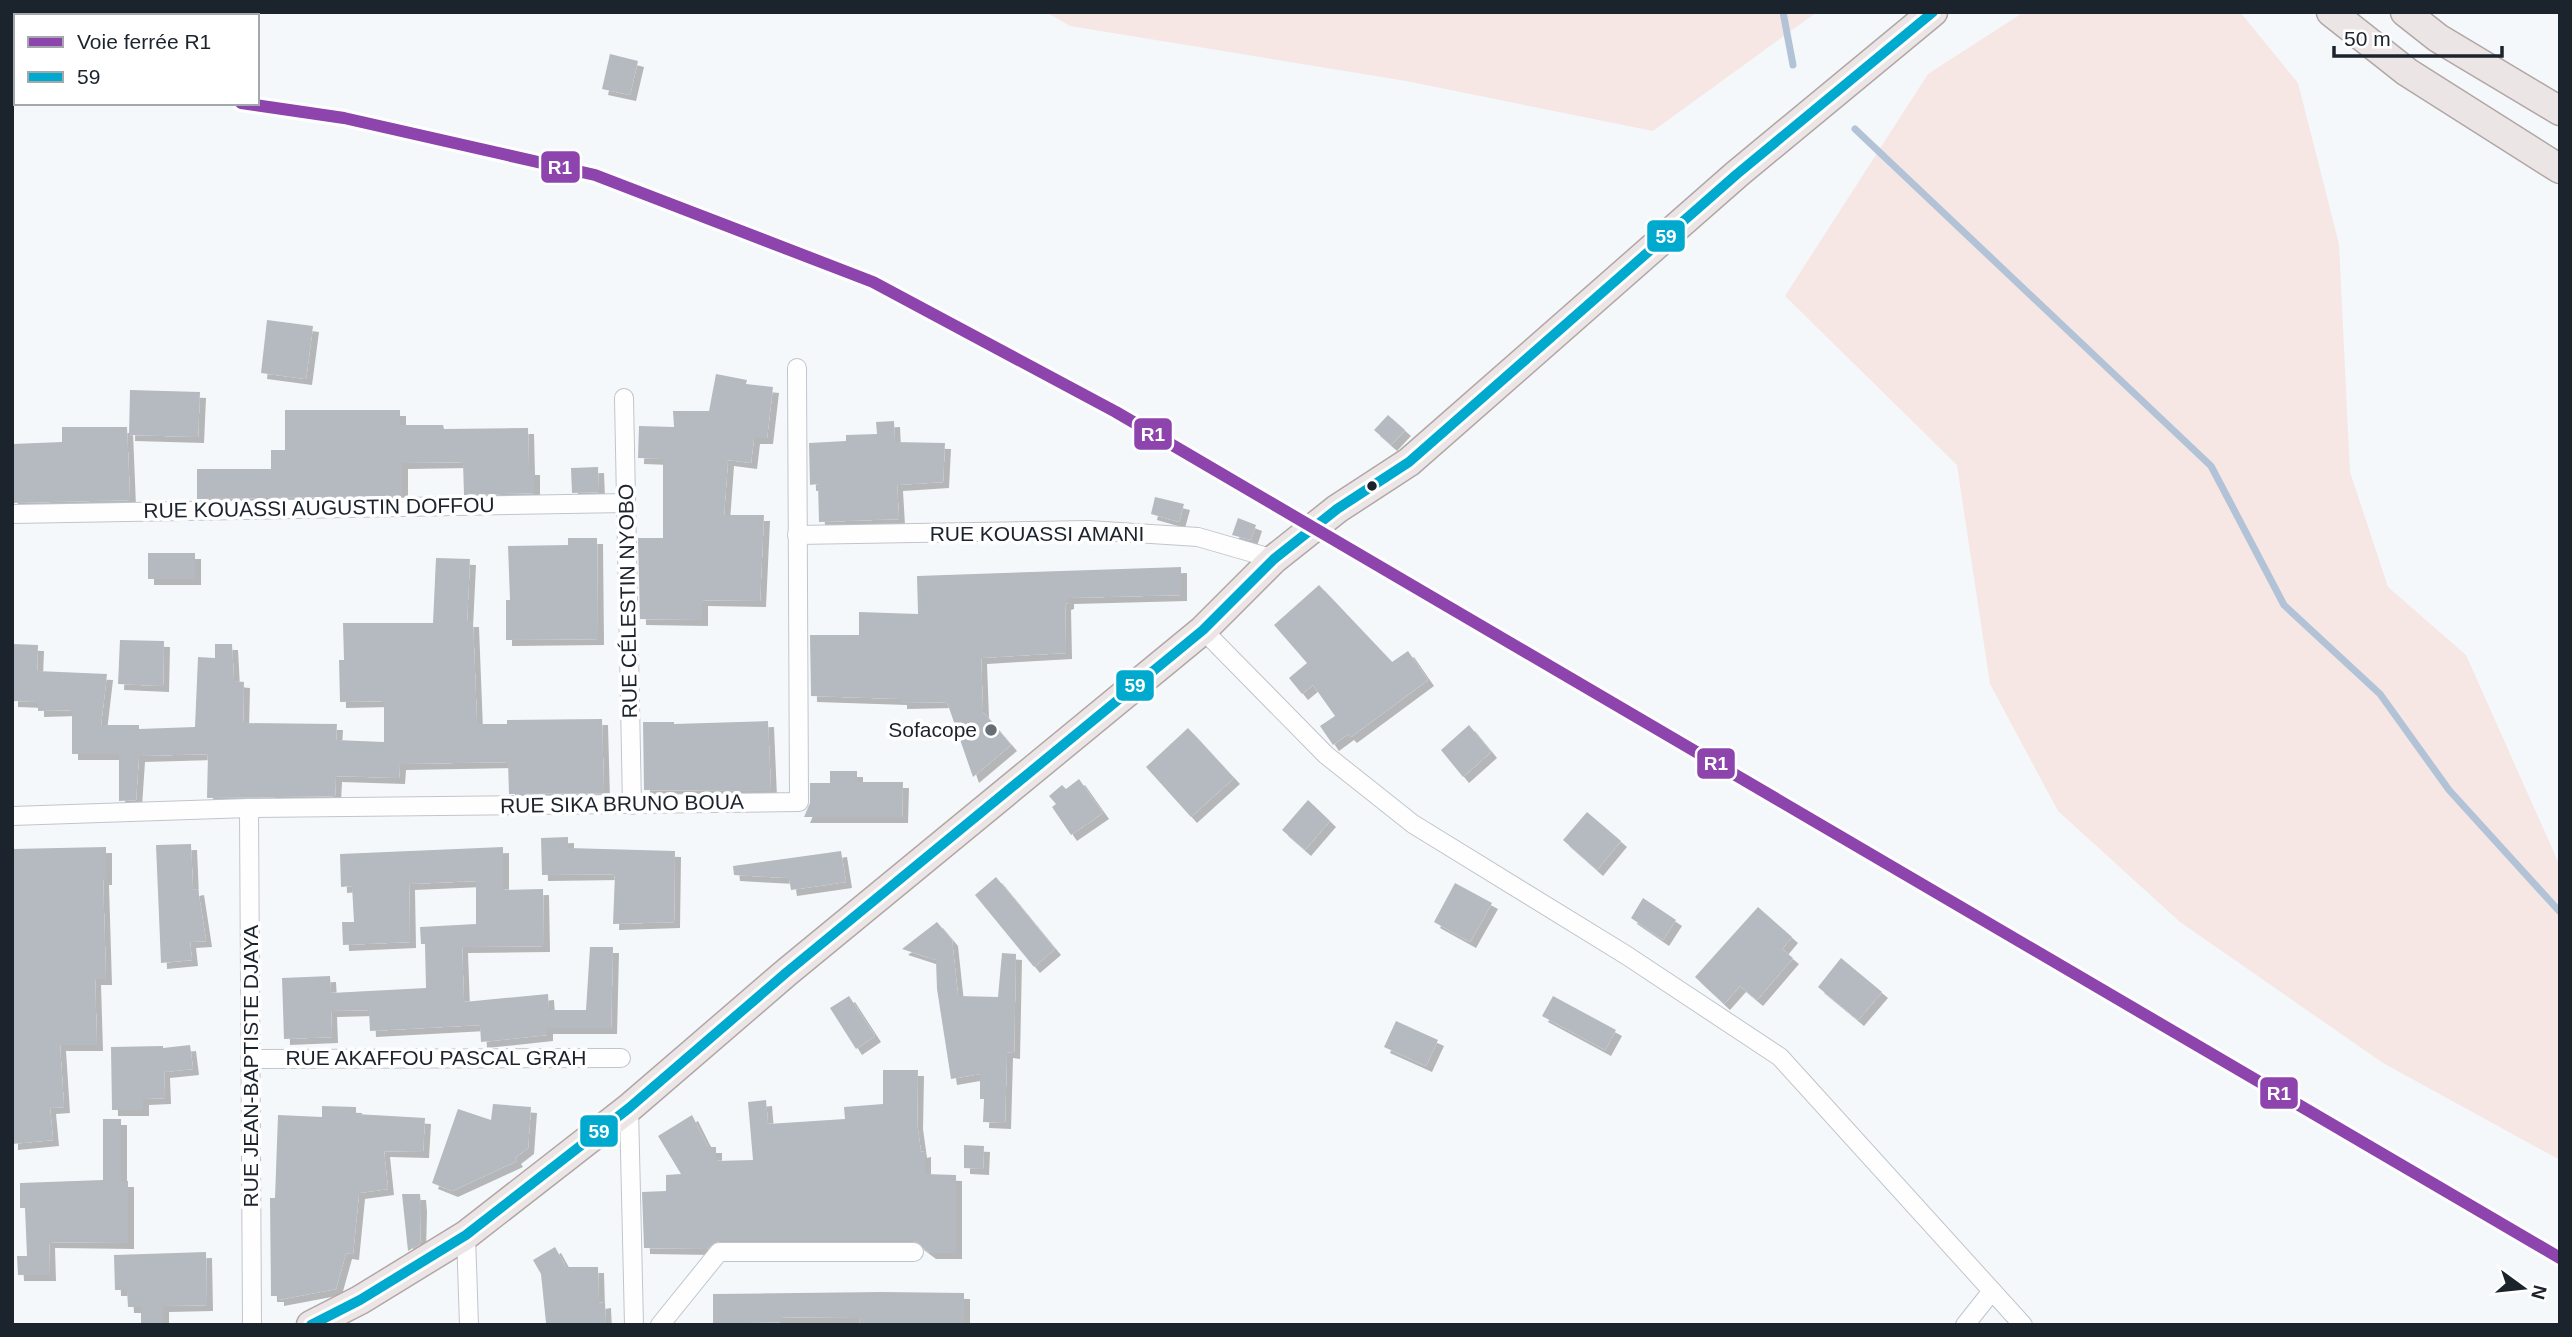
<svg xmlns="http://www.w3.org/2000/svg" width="2572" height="1337" viewBox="0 0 2572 1337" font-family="Helvetica,sans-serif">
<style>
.green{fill:#f6e6e4}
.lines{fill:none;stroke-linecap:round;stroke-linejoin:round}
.stream{stroke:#b2c3d7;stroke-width:7}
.building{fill:#b5bac0;filter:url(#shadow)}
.street-casing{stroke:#c0c5cc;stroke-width:20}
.primary-casing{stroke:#b2a6a6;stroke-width:31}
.street{stroke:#fefefe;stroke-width:18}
.primary{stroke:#ece5e5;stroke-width:28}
.bus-1-casing{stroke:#fff;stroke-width:16}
.bus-1{stroke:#00a9ce;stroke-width:10}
.rail-1-casing{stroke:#fff;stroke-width:18}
.rail-1{stroke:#8e44ad;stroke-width:12}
.bus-dot{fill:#1b232d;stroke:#fff;stroke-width:2.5}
.poi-dot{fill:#676e75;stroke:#fff;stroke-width:2.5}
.labels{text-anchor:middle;stroke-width:7;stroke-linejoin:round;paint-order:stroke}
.street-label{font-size:21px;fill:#1b232d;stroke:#fff}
.poi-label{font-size:21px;fill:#1b232d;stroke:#fff;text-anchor:end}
.line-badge{stroke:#fff;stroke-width:2.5}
.badge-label{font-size:19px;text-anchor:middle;font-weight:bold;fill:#fff}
</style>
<defs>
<filter id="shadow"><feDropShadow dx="6" dy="6" stdDeviation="0" flood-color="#0004"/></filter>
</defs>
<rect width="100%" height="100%" fill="#f5f8fb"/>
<!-- green -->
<g class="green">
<path d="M 1046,12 L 1817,12 L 1653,131 L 1406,81 L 1070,26 Z"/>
<path d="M 2024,12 L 2240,12 L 2298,83 L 2339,244 L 2350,472 L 2388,587 L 2466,655 L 2560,866 L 2560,1160 L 2383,1063 L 2180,922 L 2058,811 L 1990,684 L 1957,465 L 1785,296 L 1928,74 Z"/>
</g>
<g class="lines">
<!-- stream -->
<g class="stream">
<path d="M 1783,12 L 1793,65"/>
<path d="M 1855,129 L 2211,466 L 2284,605 L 2380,694 L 2449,790 L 2560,912"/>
</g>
</g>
<!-- building -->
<g class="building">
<path d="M 610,54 L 638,61 L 630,95 L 602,89 Z"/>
<path d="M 267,320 L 313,326 L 306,379 L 261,373 Z"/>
<path d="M 716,374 L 747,380 L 746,384 L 773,387 L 767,438 L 754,438 L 751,463 L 728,460 L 724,515 L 764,515 L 760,601 L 702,600 L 702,620 L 640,619 L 638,538 L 663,538 L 663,459 L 638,458 L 639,426 L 674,427 L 673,411 L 709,411 Z"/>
<path d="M 130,390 L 200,392 L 198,437 L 129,435 Z"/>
<path d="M 285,410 L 400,410 L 400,425 L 443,425 L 444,429 L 528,428 L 529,469 L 534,469 L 534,493 L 464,495 L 463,462 L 402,463 L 402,496 L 197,499 L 197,469 L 271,469 L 271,450 L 285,450 Z"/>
<path d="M 1388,415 L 1405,430 L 1391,445 L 1374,430 Z"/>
<path d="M 894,421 L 895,442 L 945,443 L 943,482 L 897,485 L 899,519 L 819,522 L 818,484 L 810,485 L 809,443 L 846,441 L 846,435 L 877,434 L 876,422 Z"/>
<path d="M 62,427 L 127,427 L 130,500 L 12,503 L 12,444 L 62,442 Z"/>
<path d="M 598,467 L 599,492 L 572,493 L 571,468 Z"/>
<path d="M 1155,497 L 1184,504 L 1179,522 L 1151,514 Z"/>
<path d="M 1238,518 L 1256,525 L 1251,540 L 1232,535 Z"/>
<path d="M 568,538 L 597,538 L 598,639 L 506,640 L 506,600 L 510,600 L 508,546 L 568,545 Z"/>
<rect x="148" y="553" width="47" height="26"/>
<path d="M 436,558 L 470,559 L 467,621 L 473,621 L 477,724 L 507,724 L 507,720 L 602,719 L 604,793 L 509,794 L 508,762 L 400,764 L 399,778 L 336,776 L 335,796 L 207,798 L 208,754 L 139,756 L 136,800 L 119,801 L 119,754 L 72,754 L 72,710 L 38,711 L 38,702 L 12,701 L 12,644 L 38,645 L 37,671 L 107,674 L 101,725 L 139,725 L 139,729 L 195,727 L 198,657 L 215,658 L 215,644 L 232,644 L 234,681 L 244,682 L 243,723 L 337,724 L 336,740 L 384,742 L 384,701 L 340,702 L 339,660 L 344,660 L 343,623 L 433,623 Z"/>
<path d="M 1181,567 L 1181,595 L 1068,598 L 1068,603 L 1065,604 L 1066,653 L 981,658 L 983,712 L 1011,745 L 973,777 L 947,702 L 901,703 L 901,699 L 811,696 L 810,635 L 859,635 L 859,612 L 918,614 L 917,576 Z"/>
<path d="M 1319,585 L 1392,662 L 1408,651 L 1428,680 L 1351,737 L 1348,734 L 1333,745 L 1320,726 L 1335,716 L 1313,685 L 1302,694 L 1289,678 L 1307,663 L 1274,625 Z"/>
<path d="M 120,640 L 164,641 L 163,686 L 118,684 Z"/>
<path d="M 768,721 L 771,791 L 644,790 L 643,722 L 674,722 L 674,724 Z"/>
<path d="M 1469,725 L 1491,752 L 1463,777 L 1441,750 Z"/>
<path d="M 1188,728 L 1234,778 L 1191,817 L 1146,767 Z"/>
<path d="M 830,771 L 857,771 L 857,782 L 903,782 L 902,817 L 804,817 L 810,803 L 810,783 L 830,783 Z"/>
<path d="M 1079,779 L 1103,813 L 1071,835 L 1052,807 L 1056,804 L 1049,796 L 1062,785 L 1066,789 Z"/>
<path d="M 1308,800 L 1330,821 L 1305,850 L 1282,830 Z"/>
<path d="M 1587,812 L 1621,841 L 1597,870 L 1563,840 Z"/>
<path d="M 568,837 L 568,848 L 675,851 L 674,922 L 613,924 L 615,874 L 542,875 L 541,838 Z"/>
<path d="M 191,844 L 193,890 L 198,889 L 206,941 L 190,942 L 192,960 L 161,963 L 156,845 Z"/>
<path d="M 106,847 L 106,879 L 103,879 L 106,979 L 95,979 L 97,1045 L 60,1045 L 64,1107 L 50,1108 L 53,1140 L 12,1144 L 12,849 Z"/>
<path d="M 503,847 L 503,890 L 543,889 L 544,946 L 462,947 L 464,1002 L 548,994 L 549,1010 L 586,1010 L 590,947 L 613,947 L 611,1028 L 547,1028 L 547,1035 L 481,1042 L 480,1025 L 370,1031 L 369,1010 L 331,1011 L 332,1037 L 284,1039 L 282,978 L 330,976 L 331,993 L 426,988 L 425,944 L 421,944 L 420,927 L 476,924 L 476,881 L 409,884 L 410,942 L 343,945 L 342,922 L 354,922 L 352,886 L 341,887 L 340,854 Z"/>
<path d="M 841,851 L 846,882 L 791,890 L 789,878 L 734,875 L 733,866 Z"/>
<path d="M 996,877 L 1055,949 L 1034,967 L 975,895 Z"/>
<path d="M 1455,883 L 1492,903 L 1470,942 L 1434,922 Z"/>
<path d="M 1643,898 L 1676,920 L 1663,940 L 1631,918 Z"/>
<path d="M 1758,907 L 1792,937 L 1782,949 L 1793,958 L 1757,1000 L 1740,986 L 1724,1004 L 1695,977 Z"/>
<path d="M 937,922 L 952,940 L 958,996 L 998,997 L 1002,953 L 1016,954 L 1014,1053 L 1007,1052 L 1005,1123 L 983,1122 L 984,1099 L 980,1099 L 980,1074 L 951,1079 L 937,989 L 936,960 L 902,949 Z"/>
<path d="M 1841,958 L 1882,992 L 1858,1020 L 1818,987 Z"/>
<path d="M 849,996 L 875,1036 L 856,1049 L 830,1008 Z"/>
<path d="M 1553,996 L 1616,1030 L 1605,1050 L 1542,1016 Z"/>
<path d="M 1396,1021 L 1438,1040 L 1426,1066 L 1384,1047 Z"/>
<path d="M 190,1045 L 193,1069 L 164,1072 L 165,1098 L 143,1099 L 143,1110 L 112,1110 L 111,1047 L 163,1046 L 163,1048 Z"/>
<path d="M 883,1070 L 918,1070 L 917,1123 L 921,1152 L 925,1151 L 925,1174 L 956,1175 L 956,1253 L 930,1253 L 914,1241 L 719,1241 L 707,1249 L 644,1248 L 642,1192 L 666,1191 L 666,1175 L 681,1174 L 658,1136 L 692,1115 L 708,1147 L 716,1147 L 716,1161 L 753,1160 L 748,1102 L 766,1100 L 768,1124 L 845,1119 L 844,1107 L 883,1104 Z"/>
<path d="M 493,1104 L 531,1107 L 528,1148 L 515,1158 L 517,1161 L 452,1191 L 432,1183 L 458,1109 L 491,1120 Z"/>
<path d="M 322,1106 L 356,1107 L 356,1114 L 425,1118 L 423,1152 L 384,1151 L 388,1189 L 359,1193 L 353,1254 L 346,1253 L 336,1289 L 278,1300 L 278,1296 L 271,1296 L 270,1198 L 275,1198 L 278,1115 L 322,1117 Z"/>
<path d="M 103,1119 L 121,1119 L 121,1181 L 128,1181 L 128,1243 L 49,1242 L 50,1275 L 18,1275 L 17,1256 L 27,1256 L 25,1208 L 20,1208 L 20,1183 L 103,1180 Z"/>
<path d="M 964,1145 L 984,1146 L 983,1169 L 964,1168 Z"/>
<path d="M 402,1194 L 420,1194 L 421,1206 L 420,1244 L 408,1251 Z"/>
<path d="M 555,1247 L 566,1267 L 598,1267 L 599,1303 L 605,1302 L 606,1325 L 546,1323 L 541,1274 L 533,1260 Z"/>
<path d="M 206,1252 L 207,1305 L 163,1306 L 163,1325 L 141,1325 L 141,1307 L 128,1307 L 127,1290 L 115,1290 L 114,1255 Z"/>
<path d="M 881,1292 L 964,1293 L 964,1325 L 860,1325 L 859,1318 L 781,1317 L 781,1322 L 713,1324 L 713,1294 Z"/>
</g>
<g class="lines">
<!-- street casing -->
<g class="street-casing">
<g id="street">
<path d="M 624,398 L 632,805"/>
<path d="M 12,514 L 626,503"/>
<path d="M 797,535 L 1088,530 L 1198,537 L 1274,559"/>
<path d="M 1203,630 L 1326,755 L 1413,824 L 1626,955 L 1780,1057 L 2023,1325"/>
<path d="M 249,808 L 252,1325"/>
<path d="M 12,816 L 249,808 L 799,802 L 797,368"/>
<path d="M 251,1059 L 621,1058"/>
<path d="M 629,1108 L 634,1325"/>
<path d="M 466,1235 L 469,1325"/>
<path d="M 660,1325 L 719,1252 L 914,1252"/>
<path d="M 1965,1325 L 1992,1291"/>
</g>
</g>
<!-- primary casing -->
<g class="primary-casing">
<g id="primary">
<path d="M 2331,12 L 2407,72 L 2560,169"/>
<path d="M 2405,12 L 2438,38 L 2560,111"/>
<path d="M 311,1325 L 360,1300 L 466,1235 L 629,1108 L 787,972 L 1203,630 L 1274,559 L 1337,509 L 1409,462 L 1737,174 L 1933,12"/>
</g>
</g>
<!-- street -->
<use href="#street" class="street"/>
<!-- primary -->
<use href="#primary" class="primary"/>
<!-- bus-1 casing -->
<g class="bus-1-casing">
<path id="bus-1" d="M 311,1325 L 360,1300 L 466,1235 L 629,1108 L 787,972 L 1203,630 L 1274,559 L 1337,509 L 1409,462 L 1737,174 L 1933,12"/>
</g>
<!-- bus-1 -->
<use href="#bus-1" class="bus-1"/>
<!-- rail-1 casing -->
<g class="rail-1-casing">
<path id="rail-1" d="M 241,103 L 344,118 L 595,175 L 873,282 L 1116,412 L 2560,1258"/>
</g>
<!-- rail-1 -->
<use href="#rail-1" class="rail-1"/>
</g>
<!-- markers -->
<circle class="bus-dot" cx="1372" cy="486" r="6"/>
<circle class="poi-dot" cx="991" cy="730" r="7"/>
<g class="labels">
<!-- street labels -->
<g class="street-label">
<text transform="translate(319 508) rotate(-1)" y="7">RUE KOUASSI AUGUSTIN DOFFOU</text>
<text x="1037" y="541">RUE KOUASSI AMANI</text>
<text transform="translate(628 601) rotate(-91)" y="7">RUE CÉLESTIN NYOBO</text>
<text transform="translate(622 804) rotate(-1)" y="7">RUE SIKA BRUNO BOUA</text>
<text x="436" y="1065">RUE AKAFFOU PASCAL GRAH</text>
<text transform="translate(251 1066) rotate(-90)" y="7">RUE JEAN-BAPTISTE DJAYA</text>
</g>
<!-- poi labels -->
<g class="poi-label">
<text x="977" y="737">Sofacope</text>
</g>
</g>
<g class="line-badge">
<rect x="540" y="150" width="41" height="34" rx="7" fill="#8e44ad"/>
<rect x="1646" y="219" width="40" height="34" rx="7" fill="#00a9ce"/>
<rect x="1133" y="417" width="40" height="34" rx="7" fill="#8e44ad"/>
<rect x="1115" y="669" width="40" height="33" rx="7" fill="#00a9ce"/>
<rect x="1696" y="747" width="40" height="33" rx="7" fill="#8e44ad"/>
<rect x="2259" y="1076" width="40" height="34" rx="7" fill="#8e44ad"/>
<rect x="579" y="1114" width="40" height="34" rx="7" fill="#00a9ce"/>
</g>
<g class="badge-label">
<text x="560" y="174">R1</text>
<text x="1666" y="243">59</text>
<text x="1153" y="441">R1</text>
<text x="1135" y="692">59</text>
<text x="1716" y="770">R1</text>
<text x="2279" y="1100">R1</text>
<text x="599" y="1138">59</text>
</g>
<!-- border -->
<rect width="2572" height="1337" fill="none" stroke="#1b232d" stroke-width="28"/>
<!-- legend -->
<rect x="14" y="14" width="245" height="91" fill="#ffffff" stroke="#a4a7ab" stroke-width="2"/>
<rect x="28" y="37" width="35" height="10" fill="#8e44ad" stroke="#a4a7ab" stroke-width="2"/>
<text x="77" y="49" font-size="21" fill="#1b232d">Voie ferrée R1</text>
<rect x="28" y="72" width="35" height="10" fill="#00a9ce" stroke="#a4a7ab" stroke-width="2"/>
<text x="77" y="84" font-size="21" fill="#1b232d">59</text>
<!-- north arrow -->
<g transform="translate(2523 1288) rotate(105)" stroke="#ffffff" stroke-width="5" paint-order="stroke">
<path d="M0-5L12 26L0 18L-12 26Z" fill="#1b232d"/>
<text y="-10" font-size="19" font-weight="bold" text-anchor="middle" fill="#1b232d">N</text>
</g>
<!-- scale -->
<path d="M2334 46v10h168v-10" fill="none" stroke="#1b232d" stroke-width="3.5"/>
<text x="2344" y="46" font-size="21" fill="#1b232d" stroke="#ffffff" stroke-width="5" paint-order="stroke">50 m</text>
</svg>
